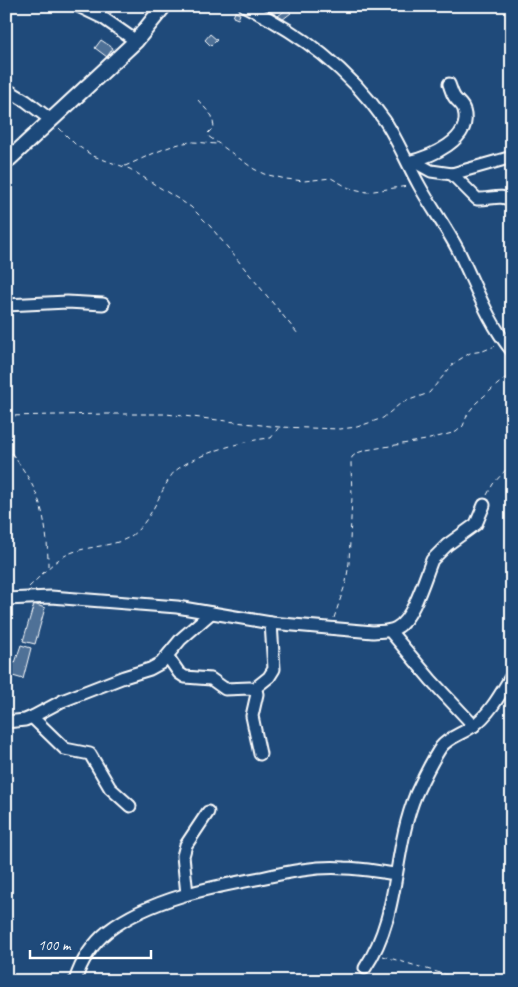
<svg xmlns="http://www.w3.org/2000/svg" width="518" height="987" viewBox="0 0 518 987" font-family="Caveat,sans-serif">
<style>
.building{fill:#507197;stroke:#fff}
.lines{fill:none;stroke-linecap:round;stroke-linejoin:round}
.minor-casing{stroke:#fff;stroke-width:15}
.major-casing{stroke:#fff;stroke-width:18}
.path{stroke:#fff;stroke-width:1;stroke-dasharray:5 4;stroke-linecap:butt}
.minor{stroke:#1f4a7a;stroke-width:11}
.major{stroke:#1f4a7a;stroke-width:14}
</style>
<rect width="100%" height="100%" fill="#1f4a7a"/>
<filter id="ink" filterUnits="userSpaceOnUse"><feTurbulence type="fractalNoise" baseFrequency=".02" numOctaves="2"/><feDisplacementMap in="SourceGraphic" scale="10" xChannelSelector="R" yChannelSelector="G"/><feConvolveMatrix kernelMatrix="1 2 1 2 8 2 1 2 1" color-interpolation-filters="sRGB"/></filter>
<g filter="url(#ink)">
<!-- building -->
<g class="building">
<path d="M 109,8 L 113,10 L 109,16 L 106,14 Z"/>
<path d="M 287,9 L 291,13 L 282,20 L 278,16 Z"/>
<path d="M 235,12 L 240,14 L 238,19 L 233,17 Z"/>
<path d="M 210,34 L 217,40 L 211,46 L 205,40 Z"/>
<path d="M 101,40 L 113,48 L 107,57 L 95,48 Z"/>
<path d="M 34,604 L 45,608 L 35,644 L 23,641 Z"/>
<path d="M 21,645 L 31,648 L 23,679 L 6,674 L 6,661 L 15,663 Z"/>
</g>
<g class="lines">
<!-- minor casing -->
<g class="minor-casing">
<g id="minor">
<path d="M 78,6 L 103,18 L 136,41"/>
<path d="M 245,6 C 301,34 348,68 385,121 C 398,141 407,163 419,185 C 431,207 446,227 458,250 C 475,284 487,321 512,351"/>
<path d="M 6,89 L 26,101 L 51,120"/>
<path d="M 413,161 L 431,171 L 452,174 L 512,157"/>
<path d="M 408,162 C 430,157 473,140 464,110 C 463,105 458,102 455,98 C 452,94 451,89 449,84"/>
<path d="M 452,174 L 477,199 C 490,200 501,193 512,201"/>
<path d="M 6,305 L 67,302 L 103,304"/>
<path d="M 6,599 L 51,597 L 177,607 L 271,623 L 373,632 C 381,631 389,632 396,628 C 413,620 425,577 432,560 L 447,545 L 476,524 L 484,505"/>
<path d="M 390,631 L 431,680 L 474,726"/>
<path d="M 168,657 L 179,673 L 185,677 L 211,679 L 225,689 L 250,688 L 256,690 L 257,694 L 252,716 L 260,754"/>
<path d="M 254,689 L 269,677 L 274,669 L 271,623"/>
<path d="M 32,717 L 65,749 L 90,754 L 110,788 L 130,806"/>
<path d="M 6,722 L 25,720 L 32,717 L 62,701 L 124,677 L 150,669 L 161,663 L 181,639 L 211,613"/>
<path d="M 187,894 L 183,856 L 186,845 L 208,812"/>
<path d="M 365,968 C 401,914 392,852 416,794 C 422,781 433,759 441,747 C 449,737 462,734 473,726 C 490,714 501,693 512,675"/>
<path d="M 75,981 C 81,962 92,944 108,931 C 150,899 211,887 261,878 C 288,872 316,866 344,868 C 361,868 379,872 396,874"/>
</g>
</g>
<!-- major casing -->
<g class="major-casing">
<path id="major" d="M 6,162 L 136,41 L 164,6"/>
</g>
<!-- path -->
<g class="path">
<path d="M 198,100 L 212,116 L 214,127 L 208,133 L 208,136 L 254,169 L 264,174 L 286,179 L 304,181 L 331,178 L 349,188 L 367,192 L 408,186"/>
<path d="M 59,128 L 75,144 L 93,156 L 130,169 L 191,207 L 210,226 L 298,334"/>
<path d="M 125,166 C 145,158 171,143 192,142 C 201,142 210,144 219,144"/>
<path d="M 6,416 L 107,414 L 166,414 L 279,427 L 340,429 L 357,427 L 383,418 L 401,403 L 429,393 L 454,363 L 470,353 L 483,351 L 495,346"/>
<path d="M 6,446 C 19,462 34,484 40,504 C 46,524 48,546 48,566"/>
<path d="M 487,495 L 493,484 L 512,463"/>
<path d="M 29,587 C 43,574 54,559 73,552 C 90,546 117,546 131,536 C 151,521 158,496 171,476 C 183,457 248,439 271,438 L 279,427"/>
<path d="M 334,618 L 346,582 L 349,563 L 352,497 L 351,463 L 352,457 L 357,453 L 366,450 L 426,440 L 456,432 L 463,426 L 468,413 L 476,403 L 512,372"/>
<path d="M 383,956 L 467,981"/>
</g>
<!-- minor -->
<use href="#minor" class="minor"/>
<!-- major -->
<use href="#major" class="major"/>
</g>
</g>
<!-- margin -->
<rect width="518" height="987" fill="none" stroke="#1f4a7a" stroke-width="25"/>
<rect x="12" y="12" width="493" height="962" fill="none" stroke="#fff" stroke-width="2" filter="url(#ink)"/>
<!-- scale -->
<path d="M30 950v8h121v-8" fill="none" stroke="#ffffff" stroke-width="2.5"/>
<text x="38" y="950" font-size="15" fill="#ffffff" stroke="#1f4a7a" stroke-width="4" paint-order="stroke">100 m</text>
</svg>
